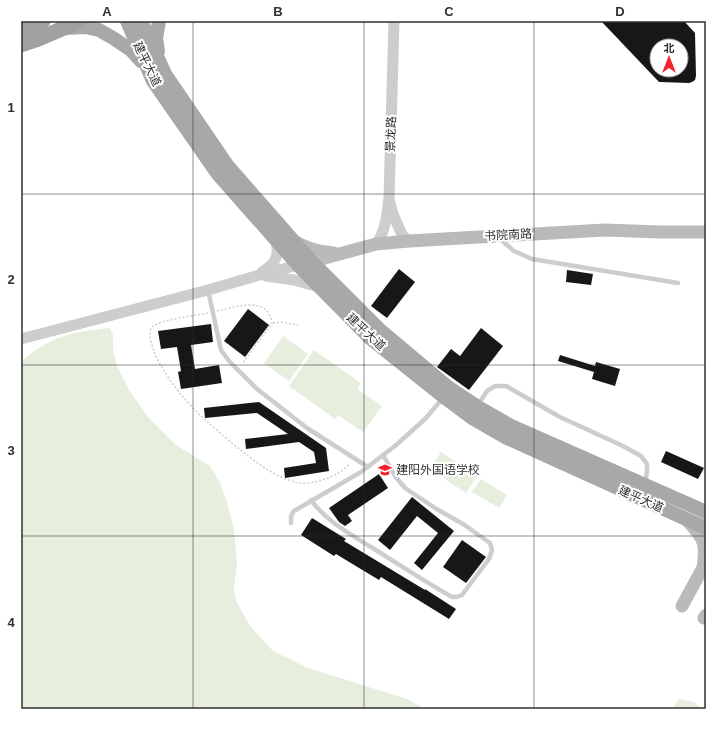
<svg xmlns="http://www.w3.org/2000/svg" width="727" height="730" viewBox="0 0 727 730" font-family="Helvetica,'Noto Sans SC',sans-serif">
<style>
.green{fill:#e6eedd}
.building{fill:#171717;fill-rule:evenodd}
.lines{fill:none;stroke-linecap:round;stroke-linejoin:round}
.path{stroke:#cdcdcd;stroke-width:1.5;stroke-dasharray:2 2;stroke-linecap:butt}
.service{stroke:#cdcdcd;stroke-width:4.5}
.tertiary{stroke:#cdcdcd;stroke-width:11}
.secondary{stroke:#bababa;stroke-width:13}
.primary{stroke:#a8a8a8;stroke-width:14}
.trunk{stroke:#a0a0a0;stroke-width:15}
.grid{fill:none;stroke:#303030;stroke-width:1;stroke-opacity:0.55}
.labels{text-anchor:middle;stroke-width:4;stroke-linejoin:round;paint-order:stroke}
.street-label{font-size:12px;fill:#303030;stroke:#fff}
.poi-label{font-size:12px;fill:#303030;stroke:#fff;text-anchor:start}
.neatline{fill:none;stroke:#303030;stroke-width:1.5}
.grid-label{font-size:13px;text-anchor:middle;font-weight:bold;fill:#303030}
</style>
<rect width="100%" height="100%" fill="#fff"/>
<!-- green -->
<g class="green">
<path d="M 110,328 L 113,335 L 113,349 L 117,366 L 129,390 L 148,417 L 176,445 L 210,466 L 220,483 L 227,502 L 234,529 L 237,563 L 234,588 L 236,601 L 250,626 L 273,651 L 308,668 L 407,699 L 425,709 L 21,709 L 21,361 C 32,352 47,342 61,337 C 77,331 94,330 110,328 Z"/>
<path d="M 283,336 L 308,354 L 289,381 L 264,363 Z"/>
<path d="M 314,350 L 361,383 L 357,389 L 382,406 L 363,432 L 338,415 L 335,419 L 289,386 Z"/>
<path d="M 441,452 L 477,476 L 466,493 L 430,469 Z"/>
<path d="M 481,479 L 507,495 L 499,508 L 472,492 Z"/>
<path d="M 679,699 L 694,702 L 701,709 L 672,709 Z"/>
</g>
<!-- building -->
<g class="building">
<path d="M 601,21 L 684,21 L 695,33 L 696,76 L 695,80 L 692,82 L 689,83 L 659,82 ZM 657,46 L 681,46 L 681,70 L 657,70 Z"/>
<path d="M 399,269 L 415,282 L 387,318 L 371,306 Z"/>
<path d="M 567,270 L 593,274 L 591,285 L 566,282 Z"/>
<path d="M 248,309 L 269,325 L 245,357 L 224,341 Z"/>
<path d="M 211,324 L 213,342 L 191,345 L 195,369 L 219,365 L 222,383 L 181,389 L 178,372 L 181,371 L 177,347 L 161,349 L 158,331 Z"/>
<path d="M 481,328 L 503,346 L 469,390 L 437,367 L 451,349 L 460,356 Z"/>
<path d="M 560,355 L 595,366 L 596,362 L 620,369 L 615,386 L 592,379 L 594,372 L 558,361 Z"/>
<path d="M 259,402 L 326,448 L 329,471 L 285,478 L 284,468 L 316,463 L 314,452 L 299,442 L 246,449 L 245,439 L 288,434 L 257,413 L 205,418 L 204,408 Z"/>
<path d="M 666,451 L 704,468 L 698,479 L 661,462 Z"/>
<path d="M 379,474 L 388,488 L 348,515 L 352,521 L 345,526 L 339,522 L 329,508 Z"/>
<path d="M 412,497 L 454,531 L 422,570 L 414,563 L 438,533 L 417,516 L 390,550 L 378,540 Z"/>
<path d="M 312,518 L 346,539 L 344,541 L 425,590 L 425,589 L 456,609 L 449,619 L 381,577 L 379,580 L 336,554 L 334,556 L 301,535 Z"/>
<path d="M 462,540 L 486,557 L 466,583 L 443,567 Z"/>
</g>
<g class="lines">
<!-- path -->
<g class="path">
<path d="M 217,311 C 235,307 268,295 272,323 L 242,364"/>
<path d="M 208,313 C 197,315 159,320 152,327 C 148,332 151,342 153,348 C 156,359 162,367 168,377 C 186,404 208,423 233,444 C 252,459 272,476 295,482 C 310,487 341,476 350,463"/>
<path d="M 273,323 L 281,322 L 298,325"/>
</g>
<!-- service -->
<g class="service">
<path d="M 499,238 L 514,251 L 532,259 L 678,283"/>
<path d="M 208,290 L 221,350 L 229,361 L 257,389 L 307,428 L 368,467"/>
<path d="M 478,405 L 487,391 L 495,386 L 506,386 L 560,417 L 623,446 L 641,456 L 647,464 L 647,472 L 646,478 L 644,483"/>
<path d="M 311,500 C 326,521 350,534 371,547 C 398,564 424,581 452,597 L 457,597 L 462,595 L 489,559 L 492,550 L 490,543 L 463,524 L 435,508 L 405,488 L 395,476 L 383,455"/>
<path d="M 291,523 L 291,516 L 294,511 L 361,472 L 395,446 L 425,419 L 443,398"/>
</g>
<!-- tertiary -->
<g class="tertiary">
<path d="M 390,203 L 393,214 L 402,235 L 409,241"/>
<path d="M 376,244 C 386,231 387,214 389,198 L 394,21"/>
<path d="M 262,272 C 277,263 279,256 276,240"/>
<path d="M 266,276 L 294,280 L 319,287"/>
<path d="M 21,339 L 208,290 L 256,276 L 298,265"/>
</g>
<!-- secondary -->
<g class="secondary">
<path d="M 296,242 C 308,249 319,252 334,253"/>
<path d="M 303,264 L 376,244 L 409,241 L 605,230 L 660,232 L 706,232"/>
<path d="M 686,519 C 692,526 700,533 703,542 C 706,550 704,560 703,568"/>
<path d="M 682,606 L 706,562"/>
<path d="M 704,618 L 706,615"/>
</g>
<!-- primary -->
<g class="primary">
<path d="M 127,21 L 153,81 L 217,173 L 298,265 L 370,338 L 444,397 L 472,418 L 505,437 L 706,528"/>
<path d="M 141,21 L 165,74 L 227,165 L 312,262 L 379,329 L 448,387 L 478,407 L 511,426 L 706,512"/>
<path d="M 65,28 L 85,27 L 99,30 L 113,38 L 131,50 L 141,61"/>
<path d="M 158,51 L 156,38 L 159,21"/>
</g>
<!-- trunk -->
<g class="trunk">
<path d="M 21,30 L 43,21"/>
<path d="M 21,45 L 36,40 L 80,21"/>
</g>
</g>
<!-- grid -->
<path class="grid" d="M 193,21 L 193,709M 364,21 L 364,709M 534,21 L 534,709M 21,194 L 706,194M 21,365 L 706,365M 21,536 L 706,536"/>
<!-- icons -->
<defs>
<g id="school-bare" transform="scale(1.08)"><path d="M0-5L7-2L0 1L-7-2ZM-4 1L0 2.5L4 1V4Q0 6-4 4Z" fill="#f72229" stroke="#fff" stroke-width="2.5" paint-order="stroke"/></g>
</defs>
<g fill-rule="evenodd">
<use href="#school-bare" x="385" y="470"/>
</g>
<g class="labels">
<!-- street labels -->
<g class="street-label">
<text transform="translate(147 64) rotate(64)" y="4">建平大道</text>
<text transform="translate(391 134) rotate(-88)" y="4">景龙路</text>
<text transform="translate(508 235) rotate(-3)" y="4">书院南路</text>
<text transform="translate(366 332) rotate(43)" y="4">建平大道</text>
<text transform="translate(641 499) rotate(24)" y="4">建平大道</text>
</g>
<!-- poi labels -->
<g class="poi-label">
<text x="396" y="474">建阳外国语学校</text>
</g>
</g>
<!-- border -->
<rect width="727" height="730" fill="none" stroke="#ffffff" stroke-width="44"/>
<!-- north arrow -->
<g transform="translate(669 58)"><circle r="19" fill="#ffffff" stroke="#acacac"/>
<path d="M0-3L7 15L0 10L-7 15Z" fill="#f72229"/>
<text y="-6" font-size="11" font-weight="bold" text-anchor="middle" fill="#303030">北</text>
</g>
<rect x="22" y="22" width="683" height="686" class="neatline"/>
<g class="grid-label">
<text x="107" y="16">A</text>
<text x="278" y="16">B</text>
<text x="449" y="16">C</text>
<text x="620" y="16">D</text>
<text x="11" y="112">1</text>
<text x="11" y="284">2</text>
<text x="11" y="455">3</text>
<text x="11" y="627">4</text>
</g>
</svg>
